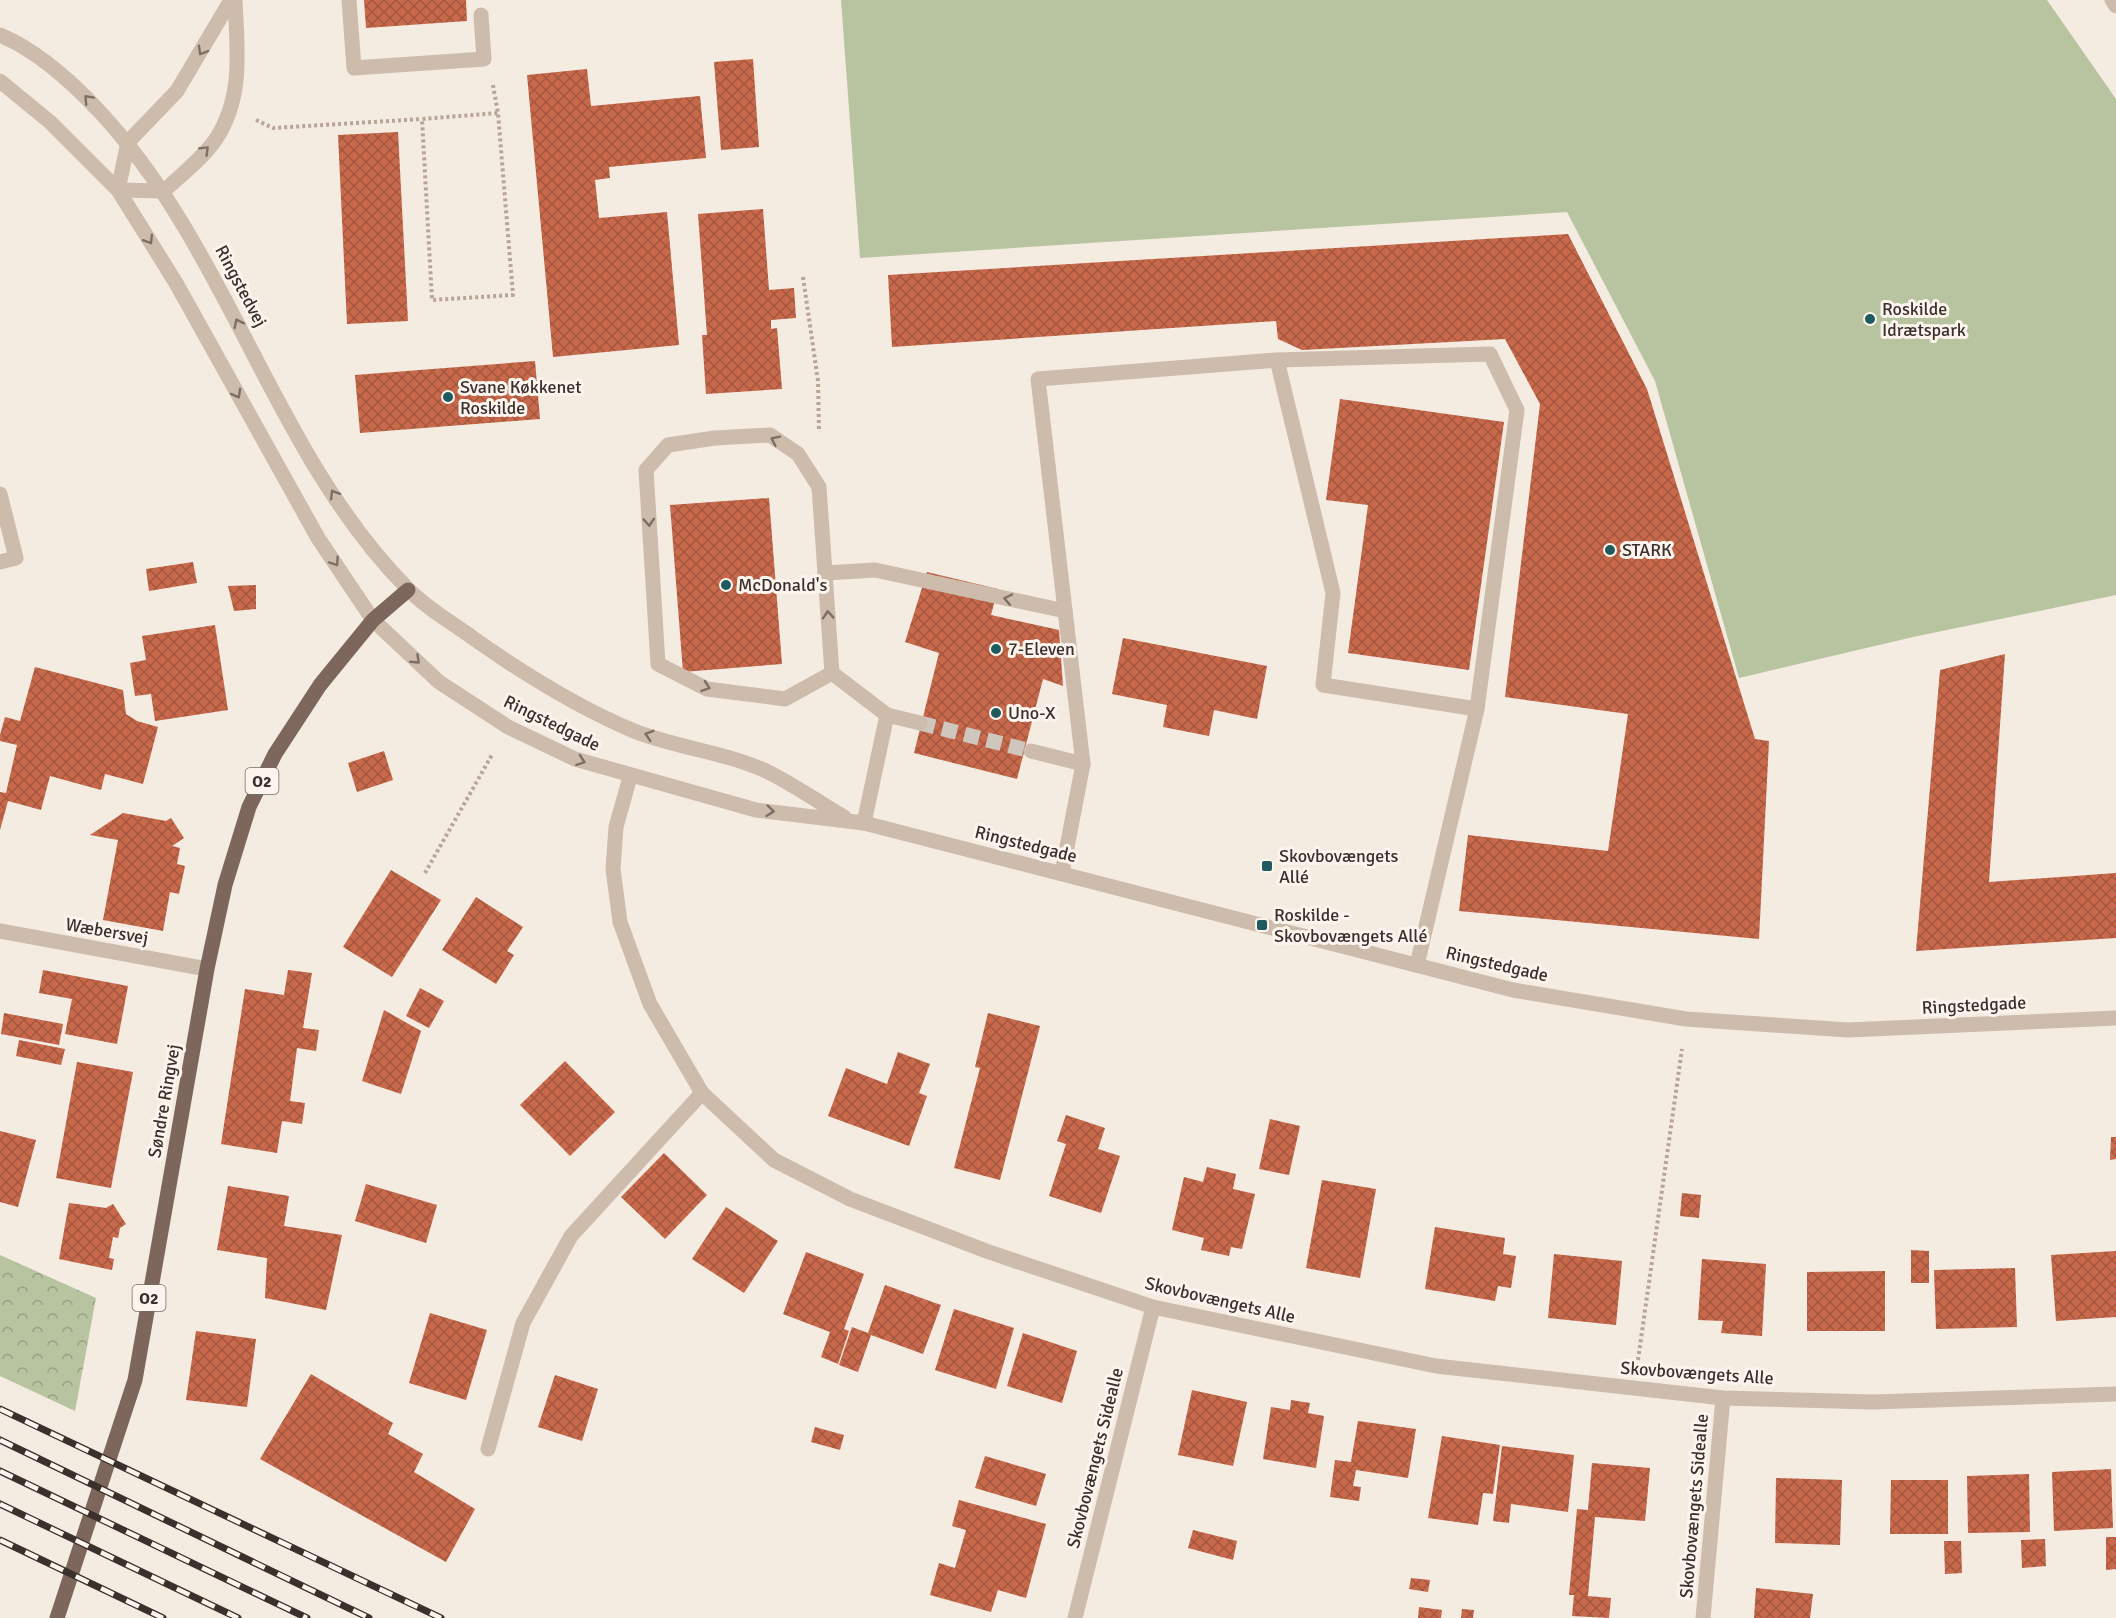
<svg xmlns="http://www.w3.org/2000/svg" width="2116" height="1618" viewBox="0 0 2116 1618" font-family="Signika,sans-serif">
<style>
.grass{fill:#b8c4a0}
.forest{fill:url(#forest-crowns)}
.building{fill:url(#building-cross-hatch)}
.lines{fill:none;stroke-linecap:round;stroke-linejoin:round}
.minor-tunnel{stroke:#cfc6bd;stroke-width:15;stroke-dasharray:15 8;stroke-linecap:butt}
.path{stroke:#b9a596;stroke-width:4;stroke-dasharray:3 3;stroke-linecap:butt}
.minor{stroke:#cdbbac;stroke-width:15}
.major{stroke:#7d675c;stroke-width:15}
.rail-casing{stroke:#3b302b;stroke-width:7}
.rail{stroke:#fbf5ee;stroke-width:4.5;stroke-dasharray:14;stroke-linecap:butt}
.oneway{stroke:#7d6f65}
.poi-dot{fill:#1f5a5e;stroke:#fbf5ee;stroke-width:2}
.labels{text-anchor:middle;stroke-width:6;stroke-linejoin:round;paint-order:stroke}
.shield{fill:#fbf5ee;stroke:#756b66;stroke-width:1.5}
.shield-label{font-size:16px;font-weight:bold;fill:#3b302b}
.street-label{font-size:18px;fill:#3b302b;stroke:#fbf5ee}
.poi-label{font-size:18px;fill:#3b302b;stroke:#fbf5ee;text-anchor:start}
</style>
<defs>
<pattern id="forest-crowns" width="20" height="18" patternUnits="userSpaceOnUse" patternTransform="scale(1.5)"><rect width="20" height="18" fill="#b8c4a0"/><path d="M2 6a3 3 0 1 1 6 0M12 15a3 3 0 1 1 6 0" fill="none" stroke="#97a083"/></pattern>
<pattern id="building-cross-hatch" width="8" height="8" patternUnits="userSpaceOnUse" patternTransform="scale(1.5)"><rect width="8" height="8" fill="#c8694b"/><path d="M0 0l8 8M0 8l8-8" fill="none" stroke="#a4573f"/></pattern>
</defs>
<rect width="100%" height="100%" fill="#f4ebe1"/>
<!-- grass -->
<path class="grass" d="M 841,0 L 2047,0 L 2116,99 L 2116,595 L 1913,637 L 1739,678 L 1655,381 L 1567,212 L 860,258 Z"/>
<!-- forest -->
<path class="forest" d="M 0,1255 L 96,1298 L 75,1411 L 0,1376 Z"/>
<!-- building -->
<g class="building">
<path d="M 364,0 L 466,0 L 467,21 L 366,28 Z"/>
<path d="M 753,59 L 759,147 L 721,150 L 714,62 Z"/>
<path d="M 587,69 L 591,106 L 700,96 L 706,158 L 609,167 L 610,178 L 595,180 L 599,218 L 667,212 L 679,345 L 553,357 L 527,75 Z"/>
<path d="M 398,132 L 408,321 L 347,324 L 338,135 Z"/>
<path d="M 763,209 L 769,290 L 794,288 L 796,318 L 771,320 L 771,329 L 777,328 L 782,389 L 706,394 L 702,335 L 707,335 L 698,214 Z"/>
<path d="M 1568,234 L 1647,389 L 1755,739 L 1769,741 L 1759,939 L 1459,911 L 1468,835 L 1608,851 L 1628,714 L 1505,697 L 1540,404 L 1505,339 L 1302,350 L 1278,339 L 1276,321 L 892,347 L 888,275 Z"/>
<path d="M 535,361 L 540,419 L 360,433 L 355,375 Z"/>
<path d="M 1340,399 L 1504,422 L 1469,670 L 1348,653 L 1368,505 L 1326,500 Z"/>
<path d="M 769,498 L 782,664 L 683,672 L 670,505 Z"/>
<path d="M 193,562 L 197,583 L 149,591 L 146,569 Z"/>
<path d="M 927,572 L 998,589 L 991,615 L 1059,630 L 1063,686 L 1043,679 L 1017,779 L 914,753 L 939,653 L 905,642 Z"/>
<path d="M 256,585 L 256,609 L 234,611 L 228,586 Z"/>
<path d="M 215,625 L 228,710 L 155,721 L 151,694 L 135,696 L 130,663 L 146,660 L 142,636 Z"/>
<path d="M 1123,638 L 1267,666 L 1257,719 L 1214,710 L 1209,736 L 1163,727 L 1167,705 L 1112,694 Z"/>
<path d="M 2005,654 L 1989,882 L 2116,873 L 2116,938 L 1916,951 L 1940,670 Z"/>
<path d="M 35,667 L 123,690 L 126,714 L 137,721 L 158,727 L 143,784 L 105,774 L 101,790 L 50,776 L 41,810 L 8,801 L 0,830 L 0,792 L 6,793 L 17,745 L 0,741 L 0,735 L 5,717 L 20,721 Z"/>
<path d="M 384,751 L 393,780 L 357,792 L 348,763 Z"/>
<path d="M 123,813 L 166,821 L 171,818 L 184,838 L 172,846 L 180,848 L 177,864 L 185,866 L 179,894 L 170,892 L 163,931 L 103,920 L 118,840 L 90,835 Z"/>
<path d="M 391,870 L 441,900 L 392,977 L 343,947 Z"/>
<path d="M 476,897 L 523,927 L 507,951 L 514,955 L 496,984 L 442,950 Z"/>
<path d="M 43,970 L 128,986 L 117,1044 L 65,1034 L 72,999 L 39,993 Z"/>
<path d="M 288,970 L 312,973 L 303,1028 L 319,1030 L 316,1051 L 297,1048 L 290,1101 L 305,1103 L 302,1124 L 282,1121 L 277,1153 L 221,1144 L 245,989 L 284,995 Z"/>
<path d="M 420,988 L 444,1001 L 429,1028 L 406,1016 Z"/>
<path d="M 384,1010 L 421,1031 L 401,1094 L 362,1081 Z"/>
<path d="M 4,1013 L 63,1024 L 59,1045 L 1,1034 Z"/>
<path d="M 988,1013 L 1040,1026 L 1000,1180 L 954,1168 L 980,1068 L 975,1067 Z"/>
<path d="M 19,1040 L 65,1049 L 61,1065 L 16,1056 Z"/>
<path d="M 898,1052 L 930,1064 L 919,1093 L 927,1096 L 909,1146 L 828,1116 L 846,1068 L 887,1084 Z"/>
<path d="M 565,1061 L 615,1112 L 570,1156 L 520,1105 Z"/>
<path d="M 77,1062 L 133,1072 L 111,1188 L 56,1178 Z"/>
<path d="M 1066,1115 L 1105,1128 L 1098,1149 L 1120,1156 L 1101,1213 L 1049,1196 L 1066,1144 L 1057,1141 Z"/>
<path d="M 1270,1119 L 1300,1126 L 1289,1175 L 1259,1169 Z"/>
<path d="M 0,1131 L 36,1140 L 18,1207 L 0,1202 Z"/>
<path d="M 2111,1137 L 2116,1137 L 2116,1159 L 2110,1160 Z"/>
<path d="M 664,1153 L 707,1195 L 665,1239 L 621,1197 Z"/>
<path d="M 1207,1167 L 1236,1174 L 1233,1189 L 1255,1194 L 1242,1249 L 1231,1247 L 1229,1256 L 1201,1250 L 1204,1238 L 1172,1230 L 1184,1177 L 1203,1182 Z"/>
<path d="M 1322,1180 L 1376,1189 L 1360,1278 L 1306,1268 Z"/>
<path d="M 366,1184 L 437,1205 L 426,1243 L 355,1221 Z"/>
<path d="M 228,1186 L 289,1196 L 284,1226 L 342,1235 L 326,1310 L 265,1298 L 267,1258 L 217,1250 Z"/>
<path d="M 1682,1193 L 1701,1195 L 1699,1218 L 1680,1216 Z"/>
<path d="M 69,1203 L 106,1208 L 113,1204 L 126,1224 L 120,1228 L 118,1238 L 113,1237 L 109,1258 L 114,1259 L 112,1270 L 59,1259 Z"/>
<path d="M 726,1207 L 778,1241 L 744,1293 L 692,1259 Z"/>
<path d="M 1435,1227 L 1505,1238 L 1503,1254 L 1516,1256 L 1511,1288 L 1498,1286 L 1495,1301 L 1425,1289 Z"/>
<path d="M 1911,1250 L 1929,1251 L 1929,1283 L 1911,1283 Z"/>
<path d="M 2116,1251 L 2116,1317 L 2056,1321 L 2051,1255 Z"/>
<path d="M 806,1252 L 864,1274 L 844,1329 L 849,1331 L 838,1364 L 821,1357 L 830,1332 L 783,1314 Z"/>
<path d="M 1554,1254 L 1622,1261 L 1616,1325 L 1548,1318 Z"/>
<path d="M 1702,1259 L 1766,1264 L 1762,1336 L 1721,1333 L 1723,1321 L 1698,1320 Z"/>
<path d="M 2015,1268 L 2017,1327 L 1936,1329 L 1934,1270 Z"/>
<path d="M 1885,1271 L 1885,1331 L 1807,1331 L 1807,1272 Z"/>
<path d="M 885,1285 L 941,1305 L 923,1354 L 871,1335 L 858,1372 L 839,1365 L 852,1327 L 868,1333 Z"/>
<path d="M 954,1309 L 1014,1328 L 996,1389 L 935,1370 Z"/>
<path d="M 430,1313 L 487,1330 L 466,1400 L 409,1383 Z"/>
<path d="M 196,1331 L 256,1339 L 247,1407 L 186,1400 Z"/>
<path d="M 1023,1333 L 1077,1351 L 1062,1403 L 1007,1386 Z"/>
<path d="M 311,1374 L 393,1423 L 388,1434 L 423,1454 L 414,1472 L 475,1509 L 446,1562 L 260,1459 Z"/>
<path d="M 555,1375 L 598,1389 L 582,1441 L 538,1427 Z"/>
<path d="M 1192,1390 L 1247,1402 L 1233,1466 L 1178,1455 Z"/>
<path d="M 1291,1400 L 1310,1403 L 1308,1413 L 1324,1416 L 1316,1468 L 1263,1459 L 1271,1407 L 1290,1410 Z"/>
<path d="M 1358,1421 L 1416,1429 L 1408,1478 L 1356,1470 L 1353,1486 L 1361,1487 L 1359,1501 L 1330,1497 L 1335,1460 L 1351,1462 Z"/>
<path d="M 815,1427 L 844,1435 L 840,1450 L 811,1442 Z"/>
<path d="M 1442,1436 L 1500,1445 L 1493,1494 L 1483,1493 L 1478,1525 L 1428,1518 Z"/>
<path d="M 1502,1446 L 1574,1455 L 1568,1512 L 1511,1504 L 1509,1523 L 1493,1521 Z"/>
<path d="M 985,1456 L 1046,1474 L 1036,1506 L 975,1488 Z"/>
<path d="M 1592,1463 L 1650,1468 L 1645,1521 L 1595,1517 L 1588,1596 L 1611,1598 L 1609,1618 L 1572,1616 L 1574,1595 L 1569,1595 L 1577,1509 L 1588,1510 Z"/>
<path d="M 2111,1469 L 2113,1528 L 2054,1531 L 2052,1472 Z"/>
<path d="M 2029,1474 L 2030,1532 L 1968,1533 L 1967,1476 Z"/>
<path d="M 1776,1478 L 1842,1480 L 1840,1545 L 1775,1543 Z"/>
<path d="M 1891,1480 L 1948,1480 L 1948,1534 L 1890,1534 Z"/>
<path d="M 959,1500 L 1046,1524 L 1026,1598 L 998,1590 L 991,1612 L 930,1595 L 939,1563 L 955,1568 L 966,1530 L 952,1526 Z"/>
<path d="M 1193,1530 L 1237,1541 L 1233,1560 L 1188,1548 Z"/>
<path d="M 2106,1537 L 2116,1537 L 2116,1569 L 2106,1570 Z"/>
<path d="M 2045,1539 L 2046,1566 L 2022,1568 L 2021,1540 Z"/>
<path d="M 1944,1541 L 1961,1541 L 1962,1573 L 1945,1574 Z"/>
<path d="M 1411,1578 L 1430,1580 L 1428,1592 L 1409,1589 Z"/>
<path d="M 1756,1588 L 1813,1594 L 1810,1618 L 1754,1618 Z"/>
<path d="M 1419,1607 L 1442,1610 L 1441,1618 L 1418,1618 Z"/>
<path d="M 1462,1609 L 1474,1610 L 1473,1618 L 1461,1618 Z"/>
</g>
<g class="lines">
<!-- minor-tunnel -->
<path class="minor-tunnel" d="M 920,723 L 1031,751"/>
<!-- path -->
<g class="path">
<path d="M 493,85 L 498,113 L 513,295 L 432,300 L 422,119 L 498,113"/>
<path d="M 256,120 L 273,128 L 422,119"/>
<path d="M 803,277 L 818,381 L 819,432"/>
<path d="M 425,873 L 493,753"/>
<path d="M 1638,1360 L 1682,1049"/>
</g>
<!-- minor -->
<g class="minor">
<path d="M 349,0 L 354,68 L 484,59 L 481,15"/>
<path d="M 2112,0 L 2116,6"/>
<path d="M 0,35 C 38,51 71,81 99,111 C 230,251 272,451 407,588 C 426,608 451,622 473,638 C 524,674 577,707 634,731 C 677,748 725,752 766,771 C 793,784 818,802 844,817"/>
<path d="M 0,81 L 50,122 L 118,190 L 176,283 L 318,538 L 373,620 L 439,682 L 508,727 L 575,759 L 756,810 L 864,823 L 1513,990 L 1686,1019 L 1848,1030 L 2116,1018"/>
<path d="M 118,190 L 164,191 C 181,175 203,158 216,139 C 244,96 237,49 235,0"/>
<path d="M 118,190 L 128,142 L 177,91 L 231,0"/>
<path d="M 0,494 L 16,558 L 0,562"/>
<path d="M 825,573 L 875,570 L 1065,611"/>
<path d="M 832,673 L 785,699 L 707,689 L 658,664 L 646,470 L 668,445 L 715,438 L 770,435 L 798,454 L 819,487 L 832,673 L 887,715 L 864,823"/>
<path d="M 887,715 L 920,723"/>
<path d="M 1031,751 L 1083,764"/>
<path d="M 630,777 L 616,827 L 613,869 L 620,922 L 650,1004 L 702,1093 L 774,1160 L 850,1199 L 989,1252 L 1153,1307 L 1436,1366 L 1723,1398 L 1873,1402 L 2116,1394"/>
<path d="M 1062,873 L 1083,764 L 1038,379 L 1277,360 L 1490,354 L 1517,410 L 1477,709 L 1323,685 L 1333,593 L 1277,360"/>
<path d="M 0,931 L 207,969"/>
<path d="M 1417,965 L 1477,709"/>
<path d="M 488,1449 L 523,1323 L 571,1236 L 702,1093"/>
<path d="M 1075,1618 L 1153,1307"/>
<path d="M 1703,1618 L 1723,1398"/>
</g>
<!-- major -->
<path class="major" d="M 57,1618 L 135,1380 L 207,969 L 225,885 L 249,807 L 275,754 L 320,685 L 373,620 L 408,590"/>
<!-- rail casing -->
<g class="rail-casing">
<g id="rail">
<path d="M 0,1409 L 441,1618"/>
<path d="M 0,1440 L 369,1618"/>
<path d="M 0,1471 L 307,1618"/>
<path d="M 0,1504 L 238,1618"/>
<path d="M 0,1540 L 163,1618"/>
</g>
</g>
<!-- rail -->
<use href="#rail" class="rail"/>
</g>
<!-- one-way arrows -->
<defs><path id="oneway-chevron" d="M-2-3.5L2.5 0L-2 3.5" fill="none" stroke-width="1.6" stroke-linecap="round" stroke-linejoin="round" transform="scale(1.5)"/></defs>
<g class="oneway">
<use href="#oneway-chevron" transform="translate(202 51) rotate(120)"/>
<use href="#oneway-chevron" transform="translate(88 99) rotate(-133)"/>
<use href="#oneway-chevron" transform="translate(205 150) rotate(-45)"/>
<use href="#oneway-chevron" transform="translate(149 240) rotate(58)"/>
<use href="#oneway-chevron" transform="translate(238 323) rotate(-117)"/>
<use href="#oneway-chevron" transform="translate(237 394) rotate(61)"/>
<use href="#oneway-chevron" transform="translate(775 440) rotate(-154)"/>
<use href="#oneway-chevron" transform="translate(334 494) rotate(-121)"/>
<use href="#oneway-chevron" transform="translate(649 522) rotate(86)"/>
<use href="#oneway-chevron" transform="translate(335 562) rotate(56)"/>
<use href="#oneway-chevron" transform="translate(1008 599) rotate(-168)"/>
<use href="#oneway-chevron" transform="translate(828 615) rotate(-94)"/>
<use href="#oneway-chevron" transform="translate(416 660) rotate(43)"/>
<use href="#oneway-chevron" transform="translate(706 687) rotate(19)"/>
<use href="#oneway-chevron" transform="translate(649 735) rotate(-163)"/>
<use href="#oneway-chevron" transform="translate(581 761) rotate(19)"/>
<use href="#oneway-chevron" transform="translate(770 811) rotate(6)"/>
</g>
<!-- markers -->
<g class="poi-dot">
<circle cx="1870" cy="319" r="6"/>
<circle cx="448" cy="397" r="6"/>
<circle cx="1610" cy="550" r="6"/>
<circle cx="726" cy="585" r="6"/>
<circle cx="996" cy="649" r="6"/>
<circle cx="996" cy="713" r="6"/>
<rect x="1261" y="860" width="12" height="12" rx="3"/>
<rect x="1256" y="919" width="12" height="12" rx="3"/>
</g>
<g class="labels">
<!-- shield labels -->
<g class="shield">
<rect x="245.5" y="768" width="33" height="26" rx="4.5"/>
<rect x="132.5" y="1285" width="33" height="26" rx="4.5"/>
</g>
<g class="shield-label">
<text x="262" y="787">O2</text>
<text x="149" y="1304">O2</text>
</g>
<!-- street labels -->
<g class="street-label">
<text transform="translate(241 286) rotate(62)" y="6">Ringstedvej</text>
<text transform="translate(552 723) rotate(26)" y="6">Ringstedgade</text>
<text transform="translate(1026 844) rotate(14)" y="6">Ringstedgade</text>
<text transform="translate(107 931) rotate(10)" y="6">Wæbersvej</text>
<text transform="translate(1497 964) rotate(13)" y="6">Ringstedgade</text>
<text transform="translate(1974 1005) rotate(-3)" y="6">Ringstedgade</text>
<text transform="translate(164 1101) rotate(-80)" y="6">Søndre Ringvej</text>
<text transform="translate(1220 1300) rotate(13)" y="6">Skovbovængets Alle</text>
<text transform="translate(1697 1373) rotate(4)" y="6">Skovbovængets Alle</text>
<text transform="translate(1095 1458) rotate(-76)" y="6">Skovbovængets Sidealle</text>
<text transform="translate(1694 1506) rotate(-85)" y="6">Skovbovængets Sidealle</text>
</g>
<!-- poi labels -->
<g class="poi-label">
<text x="1882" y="315">Roskilde<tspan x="1882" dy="21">Idrætspark</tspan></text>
<text x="460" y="393">Svane Køkkenet<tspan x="460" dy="21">Roskilde</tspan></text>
<text x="1622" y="556">STARK</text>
<text x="738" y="591">McDonald's</text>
<text x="1008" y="655">7-Eleven</text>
<text x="1008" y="719">Uno-X</text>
<text x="1279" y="862">Skovbovængets<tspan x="1279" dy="21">Allé</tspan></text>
<text x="1274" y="921">Roskilde -<tspan x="1274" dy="21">Skovbovængets Allé</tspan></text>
</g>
</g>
</svg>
